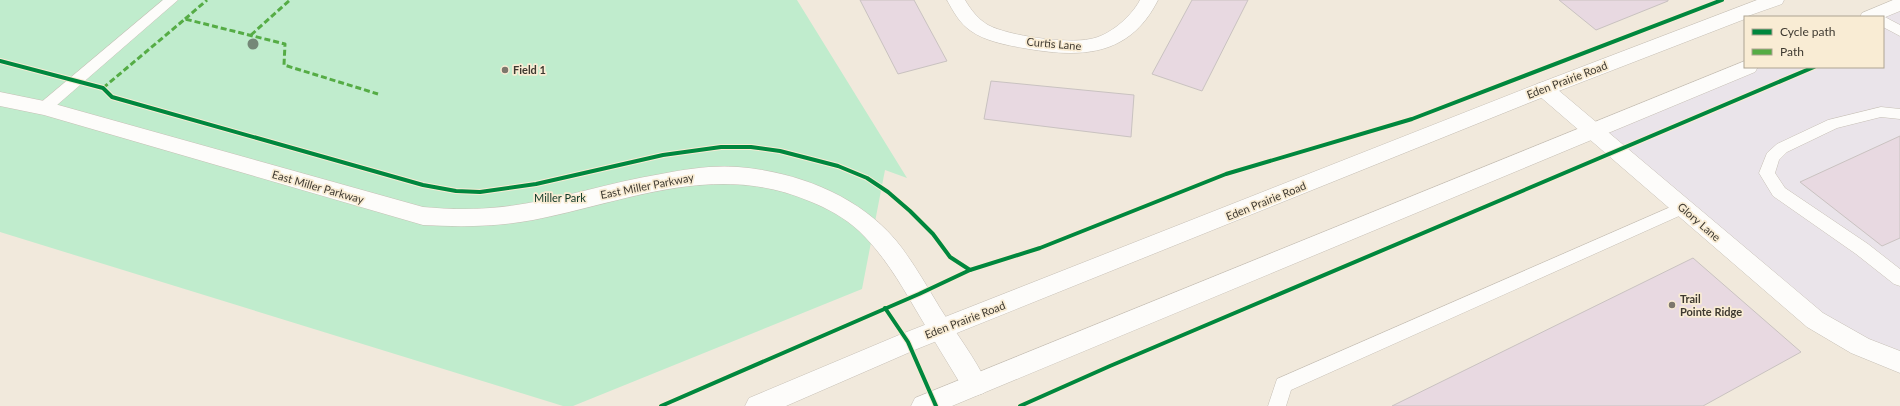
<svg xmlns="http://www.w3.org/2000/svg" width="1900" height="406" viewBox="0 0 1900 406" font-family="Lato,sans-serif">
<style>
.commercial{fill:#eae4ea}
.green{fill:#c0eccd}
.building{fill:#e8d9e1;stroke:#c9c2c0}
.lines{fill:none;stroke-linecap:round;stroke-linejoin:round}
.service-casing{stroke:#c6bfb5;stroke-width:1}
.minor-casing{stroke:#c6bfb5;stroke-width:1}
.secondary-casing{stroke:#c6bfb5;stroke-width:1}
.service{fill:#fdfcfa;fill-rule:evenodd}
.minor{fill:#fdfcfa;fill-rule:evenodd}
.secondary{fill:#fdfcfa;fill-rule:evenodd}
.quiet{stroke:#55ac45;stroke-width:3;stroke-dasharray:6 3;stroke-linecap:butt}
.cycleway-casing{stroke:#f9ecd4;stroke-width:6}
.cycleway{stroke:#00873e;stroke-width:4}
.tree{fill:#758878}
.poi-dot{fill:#7d776c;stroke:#f9ecd4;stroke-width:1.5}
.labels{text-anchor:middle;stroke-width:3.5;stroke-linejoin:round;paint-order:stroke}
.street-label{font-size:11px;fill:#3e3930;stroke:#f9ecd4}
.poi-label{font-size:11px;font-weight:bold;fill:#3e3930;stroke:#f9ecd4;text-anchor:start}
.park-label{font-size:11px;fill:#0f3826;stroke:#f9ecd4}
</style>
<rect width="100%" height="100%" fill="#f1e9dc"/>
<!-- commercial -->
<path class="commercial" d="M 1900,3 L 1900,366 L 1860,346 L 1592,131 L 1746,67 L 1883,67 L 1883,17 Z"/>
<!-- green -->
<path class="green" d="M 0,0 L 797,0 L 907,178 L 885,170 L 862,289 L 573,406 L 563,406 L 0,232 Z"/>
<!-- building -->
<g class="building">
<path d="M 860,0 L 914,0 L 947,61 L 898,74 Z"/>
<path d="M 1192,0 L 1248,0 L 1202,91 L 1152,74 Z"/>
<path d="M 1559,0 L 1668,0 L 1668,1 L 1596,30 Z"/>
<path d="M 991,81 L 1134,95 L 1131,137 L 984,119 Z"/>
<path d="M 1900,136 L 1900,238 L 1882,246 L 1800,182 Z"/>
<path d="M 1693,258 L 1801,352 L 1703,406 L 1392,406 Z"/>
</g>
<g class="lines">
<!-- service casing -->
<g class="service-casing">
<g id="service">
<path d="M 163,0 L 178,0 L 49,112 L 44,113 L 39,112 L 37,108 L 39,104 Z"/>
<path d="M 1883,16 L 1900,25 L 1900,36 L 1883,27 L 1883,17 L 1881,17 Z"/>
<path d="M 1881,107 L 1900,109 L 1900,119 L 1881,117 L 1837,128 L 1787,152 L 1779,160 L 1775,173 L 1785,188 L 1868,244 L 1900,269 L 1900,286 L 1894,284 L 1856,254 L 1773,196 L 1759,173 L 1767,153 L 1777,144 L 1828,120 Z"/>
<path d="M 1682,202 L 1688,204 L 1690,208 L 1688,212 L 1291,390 L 1286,406 L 1268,406 L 1277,379 Z"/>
</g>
</g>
<!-- minor casing -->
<g class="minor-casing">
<g id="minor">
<path d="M 947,0 L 965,0 C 971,10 978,19 988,25 C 1009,36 1067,44 1090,39 C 1109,36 1131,17 1140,0 L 1158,0 C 1129,58 1079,58 1023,48 C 1006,45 985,41 971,31 C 960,24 953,11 947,0 Z"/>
<path d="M 1544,82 L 1551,84 L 1823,313 L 1869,339 L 1900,351 L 1900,373 L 1851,353 L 1807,327 L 1537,94 L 1534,89 L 1537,84 Z"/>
<path d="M 0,92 L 44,101 L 423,207 C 445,209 468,210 490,208 C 548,204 604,183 661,174 C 687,169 713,165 738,167 C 800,172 865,198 902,248 C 916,267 928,288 940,308 C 956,333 975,358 988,385 L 984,393 L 975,396 L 966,393 C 949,365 932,337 916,310 C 899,281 883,254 859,231 C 845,218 827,208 809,201 C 715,161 626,202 533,220 C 496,227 460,227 423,225 L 44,115 L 0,106 Z"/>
</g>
</g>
<!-- secondary casing -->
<g class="secondary-casing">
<g id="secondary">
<path d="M 1757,0 L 1784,0 L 1782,4 L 1745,17 L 1745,19 L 1551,94 L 917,349 L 786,406 L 745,406 L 749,398 L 899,335 L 1537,84 Z"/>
<path d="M 1893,0 L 1900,0 L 1900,11 L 1883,18 L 1860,17 L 1862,13 Z"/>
<path d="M 1745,61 L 1745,67 L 1758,67 L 1755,72 L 952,406 L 911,406 L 915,398 Z"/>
</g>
</g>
<!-- service -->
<use href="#service" class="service"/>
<!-- minor -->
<use href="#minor" class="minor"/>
<!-- secondary -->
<use href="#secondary" class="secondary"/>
<!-- quiet -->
<g class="quiet">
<path d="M 185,19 L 207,0"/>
<path d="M 251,35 L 290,0"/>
<path d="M 103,88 L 185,19 L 285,44 L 284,65 L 378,94"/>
</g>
<!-- cycleway casing -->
<g class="cycleway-casing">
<g id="cycleway">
<path d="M 0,61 L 103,88 L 112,97 L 423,185 L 456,191 L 480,192 L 536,184 L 663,155 L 721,147 L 751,147 L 780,151 L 838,166 L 867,178 L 888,192 L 910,211 L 933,234 L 950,257 L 970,270"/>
<path d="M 885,308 L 908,342 L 936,406"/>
<path d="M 661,406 L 919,294 L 970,270 L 1040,248 L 1226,174 L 1412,119 L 1722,0"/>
<path d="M 1020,406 L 1110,366 L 1814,67"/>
</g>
</g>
<!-- cycleway -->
<use href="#cycleway" class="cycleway"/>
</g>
<!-- trees -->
<circle class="tree" cx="253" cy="44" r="5.5"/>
<!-- markers -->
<g class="poi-dot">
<circle cx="505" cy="70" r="4"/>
<circle cx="1672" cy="305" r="4"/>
</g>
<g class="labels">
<!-- street labels -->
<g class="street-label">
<text transform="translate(1054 44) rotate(5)" y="4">Curtis Lane</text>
<text transform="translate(1567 80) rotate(-21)" y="4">Eden Prairie Road</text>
<text transform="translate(647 186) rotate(-11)" y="4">East Miller Parkway</text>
<text transform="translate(318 187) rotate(16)" y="4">East Miller Parkway</text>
<text transform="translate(1266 201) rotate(-22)" y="4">Eden Prairie Road</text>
<text transform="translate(1699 222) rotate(41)" y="4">Glory Lane</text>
<text transform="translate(965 320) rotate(-21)" y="4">Eden Prairie Road</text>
</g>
<!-- poi labels -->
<g class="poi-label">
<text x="513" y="74">Field 1</text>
<text x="1680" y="303">Trail<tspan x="1680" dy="13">Pointe Ridge</tspan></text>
</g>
<!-- park labels -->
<g class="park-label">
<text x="560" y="202">Miller Park</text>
</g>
</g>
<!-- legend -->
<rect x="1744" y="16" width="140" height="52" fill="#f9ecd4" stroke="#aea492"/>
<rect x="1752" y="29" width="20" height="6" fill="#00873e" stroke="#aea492"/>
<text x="1780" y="36" font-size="12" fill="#3e3930">Cycle path</text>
<rect x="1752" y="49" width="20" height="6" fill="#55ac45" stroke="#aea492"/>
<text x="1780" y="56" font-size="12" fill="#3e3930">Path</text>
</svg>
